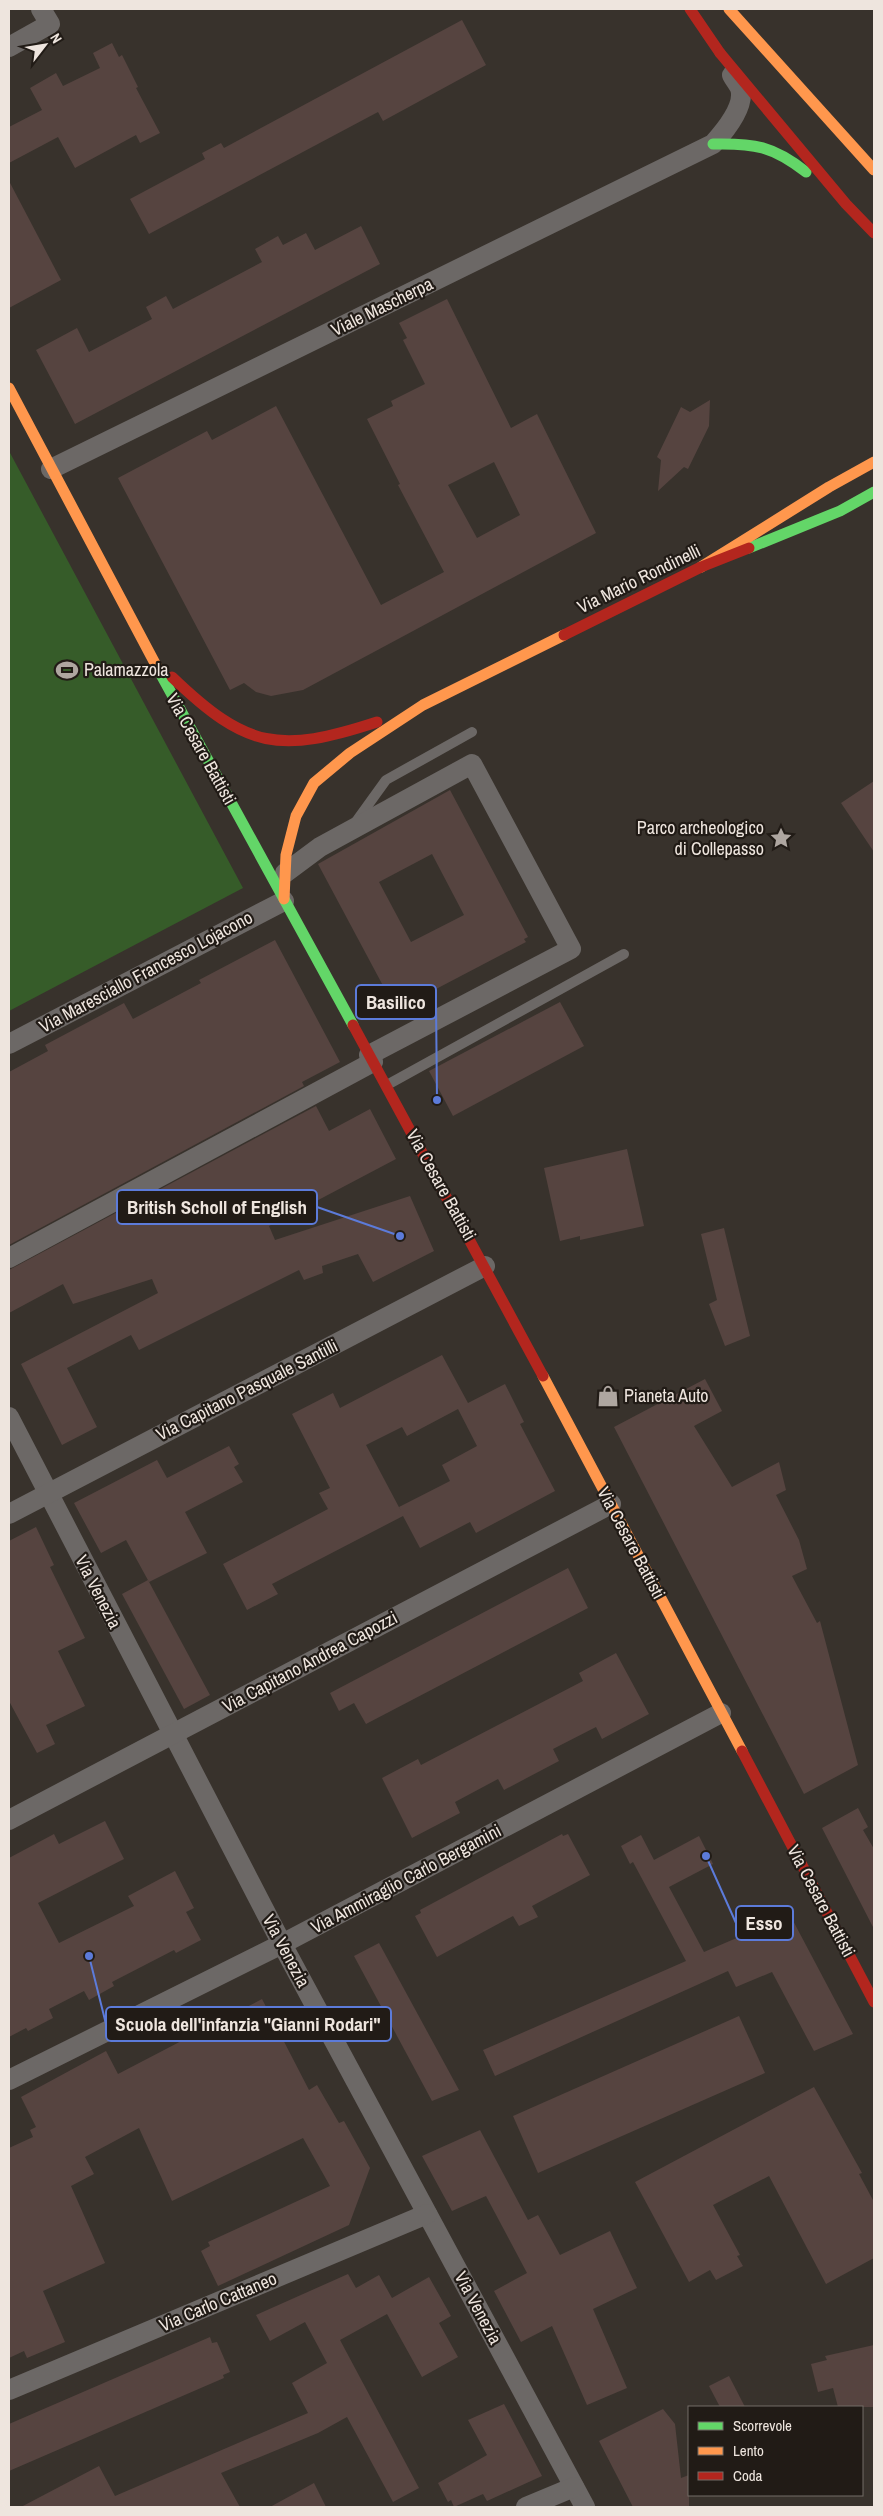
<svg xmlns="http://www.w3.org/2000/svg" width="883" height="2516" viewBox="0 0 883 2516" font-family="'Archivo Narrow',sans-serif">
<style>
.green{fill:#365c29}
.building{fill:#564440;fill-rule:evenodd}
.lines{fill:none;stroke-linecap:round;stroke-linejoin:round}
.lane{stroke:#6c6866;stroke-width:10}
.street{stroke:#6c6866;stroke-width:20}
.fast{stroke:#63d668;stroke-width:11}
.slow{stroke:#ff974d;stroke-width:11}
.jam{stroke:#b3261e;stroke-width:11}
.labels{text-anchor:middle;stroke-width:4.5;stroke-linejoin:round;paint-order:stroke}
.street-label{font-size:18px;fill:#eee5de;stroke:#211b16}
.poi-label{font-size:18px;fill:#eee5de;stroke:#211b16;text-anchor:start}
.leader{fill:none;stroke:#5c7bda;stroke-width:2}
.callout-dot{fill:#5c7bda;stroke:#211b16;stroke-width:2}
.callout{fill:#211b16;stroke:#5c7bda;stroke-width:2}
.callout-label{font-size:19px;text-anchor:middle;font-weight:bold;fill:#eee5de}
</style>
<rect width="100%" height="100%" fill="#38322c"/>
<!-- green -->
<path class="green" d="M 9,451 L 243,888 L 9,1011 Z"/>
<!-- building -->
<g class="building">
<path d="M 462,20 L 486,65 L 383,121 L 378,112 L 149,234 L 130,199 L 205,159 L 202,153 L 221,143 L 224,148 Z"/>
<path d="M 112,43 L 119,57 L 122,55 L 138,87 L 136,88 L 160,133 L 140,143 L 136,135 L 75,168 L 58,137 L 9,163 L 9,127 L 42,110 L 30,88 L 56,73 L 63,86 L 100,68 L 93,53 Z"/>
<path d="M 9,181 L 61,280 L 9,308 Z"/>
<path d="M 361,226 L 380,264 L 75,424 L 36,350 L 77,328 L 89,352 L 152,319 L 146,307 L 166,296 L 173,309 L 262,262 L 255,249 L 278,236 L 283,245 L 306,233 L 315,250 Z"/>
<path d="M 447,299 L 511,428 L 537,414 L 596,533 L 303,690 L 271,696 L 256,692 L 244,683 L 230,690 L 118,478 L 207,431 L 212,440 L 276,406 L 381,605 L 444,572 L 398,485 L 400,484 L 367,419 L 393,406 L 391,401 L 425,384 L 403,340 L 407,338 L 399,323 ZM 494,462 L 520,515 L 477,538 L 448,485 Z"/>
<path d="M 710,400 L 709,426 L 688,469 L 684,467 L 658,491 L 661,460 L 657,457 L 681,407 L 690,412 Z"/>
<path d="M 874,781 L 874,852 L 841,803 Z"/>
<path d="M 450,790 L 528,937 L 524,939 L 526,942 L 396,1010 L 318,864 ZM 432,854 L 464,915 L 411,942 L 379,882 Z"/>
<path d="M 275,940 L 340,1062 L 302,1082 L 304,1086 L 9,1245 L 9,1072 L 48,1051 L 45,1045 L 124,1003 L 133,1019 L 201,983 L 199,980 Z"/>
<path d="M 560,1002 L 584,1046 L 453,1116 L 429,1071 Z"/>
<path d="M 316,1106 L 329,1131 L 370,1109 L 396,1159 L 269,1226 L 275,1240 L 410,1196 L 434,1251 L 373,1282 L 358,1254 L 322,1266 L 323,1273 L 304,1280 L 299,1270 L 139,1350 L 131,1335 L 67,1368 L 97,1427 L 62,1445 L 21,1364 L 158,1293 L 152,1279 L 73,1304 L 63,1284 L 9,1313 L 9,1270 Z"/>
<path d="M 627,1149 L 644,1226 L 580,1240 L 580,1236 L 560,1241 L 544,1168 Z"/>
<path d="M 724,1228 L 750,1336 L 725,1346 L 709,1304 L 717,1300 L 701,1234 Z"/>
<path d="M 442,1355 L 468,1403 L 505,1384 L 524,1422 L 520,1424 L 555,1491 L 476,1533 L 470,1522 L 420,1548 L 403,1516 L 272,1584 L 278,1594 L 247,1610 L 223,1564 L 328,1509 L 319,1493 L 330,1488 L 292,1414 L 333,1393 L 340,1408 ZM 458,1409 L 477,1446 L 442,1465 L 450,1481 L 399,1507 L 401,1511 L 366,1445 L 402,1427 L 407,1436 Z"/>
<path d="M 705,1379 L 722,1411 L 694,1426 L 732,1487 L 779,1462 L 786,1490 L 776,1495 L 799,1540 L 807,1569 L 792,1576 L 817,1623 L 820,1621 L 858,1765 L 804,1794 L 614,1427 Z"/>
<path d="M 229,1446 L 239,1464 L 234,1467 L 243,1482 L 185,1512 L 207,1553 L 149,1582 L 126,1540 L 101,1553 L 74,1503 L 157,1460 L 167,1478 Z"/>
<path d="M 36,1527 L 54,1565 L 50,1567 L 85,1638 L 58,1651 L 85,1706 L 46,1725 L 55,1744 L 37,1753 L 9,1701 L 9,1541 Z"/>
<path d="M 568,1568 L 588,1608 L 366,1724 L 354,1703 L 339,1711 L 330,1693 Z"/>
<path d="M 148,1580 L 210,1695 L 184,1709 L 122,1594 Z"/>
<path d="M 616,1653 L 649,1714 L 602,1739 L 596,1727 L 553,1749 L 559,1761 L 504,1790 L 498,1779 L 455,1802 L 460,1813 L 412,1838 L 382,1778 L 418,1759 L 421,1765 L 583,1681 L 579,1673 Z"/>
<path d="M 858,1808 L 868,1827 L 863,1830 L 874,1849 L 874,1929 L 822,1828 Z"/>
<path d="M 105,1821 L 124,1859 L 38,1903 L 59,1943 L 134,1906 L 128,1896 L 175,1871 L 194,1908 L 186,1912 L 201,1940 L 176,1953 L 174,1950 L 112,1982 L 114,1986 L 89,2000 L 84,1991 L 49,2009 L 53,2018 L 28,2031 L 26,2028 L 9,2037 L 9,1858 L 54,1834 L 59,1844 Z"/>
<path d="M 562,1834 L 563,1836 L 568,1834 L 590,1875 L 532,1906 L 538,1917 L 519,1926 L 513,1916 L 437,1957 L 415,1916 L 421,1913 L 420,1910 Z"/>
<path d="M 641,1835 L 654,1860 L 699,1836 L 713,1864 L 669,1887 L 704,1952 L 790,1915 L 853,2034 L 814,2051 L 772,1972 L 736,1987 L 728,1971 L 495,2076 L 483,2050 L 686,1961 L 633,1862 L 630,1864 L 621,1846 Z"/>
<path d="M 379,1943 L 459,2090 L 432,2101 L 354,1956 Z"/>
<path d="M 262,1999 L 309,2090 L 317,2085 L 339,2123 L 344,2121 L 370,2168 L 349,2225 L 218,2286 L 201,2251 L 210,2246 L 208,2242 L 330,2186 L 303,2138 L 172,2201 L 139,2128 L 85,2157 L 94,2174 L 71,2186 L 105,2263 L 43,2291 L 65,2342 L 27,2358 L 24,2351 L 9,2358 L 9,2148 L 33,2137 L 30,2130 L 36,2127 L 21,2097 L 106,2051 L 118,2074 Z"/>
<path d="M 739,2016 L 765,2073 L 538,2173 L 513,2116 Z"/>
<path d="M 814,2087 L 862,2173 L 859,2174 L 874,2202 L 874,2258 L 826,2284 L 769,2176 L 713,2205 L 740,2255 L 737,2256 L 743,2266 L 716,2280 L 710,2270 L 689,2282 L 635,2182 Z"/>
<path d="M 480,2130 L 528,2220 L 538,2215 L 560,2255 L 610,2231 L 637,2288 L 593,2309 L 627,2388 L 587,2405 L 552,2326 L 521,2342 L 494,2291 L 527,2273 L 486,2196 L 452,2211 L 422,2156 Z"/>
<path d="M 348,2274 L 356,2288 L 379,2275 L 392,2298 L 429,2277 L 451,2316 L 439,2323 L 458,2357 L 422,2377 L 387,2314 L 340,2340 L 419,2488 L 393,2502 L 347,2417 L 318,2433 L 221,2473 L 240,2507 L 21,2507 L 99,2466 L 115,2496 L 308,2413 L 292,2383 L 327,2363 L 305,2322 L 270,2341 L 256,2315 Z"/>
<path d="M 210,2337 L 212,2343 L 217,2342 L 230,2372 L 223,2375 L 224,2378 L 9,2471 L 9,2424 Z"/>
<path d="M 874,2345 L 874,2407 L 838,2407 L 833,2388 L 818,2392 L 811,2364 L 827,2360 L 825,2356 Z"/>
<path d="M 729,2376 L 745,2407 L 720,2407 L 709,2386 Z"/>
<path d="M 504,2404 L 542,2476 L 487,2501 L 483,2494 L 454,2507 L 451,2500 L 448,2502 L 438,2483 L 487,2455 L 468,2420 Z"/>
<path d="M 663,2409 L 675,2424 L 681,2478 L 689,2475 L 689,2507 L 633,2507 L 599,2441 Z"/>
<path d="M 314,2483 L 326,2507 L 270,2507 Z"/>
</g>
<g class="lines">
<!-- lane -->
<g class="lane">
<path d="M 355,823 L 386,780 L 472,732"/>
<path d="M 387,1085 L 624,954"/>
</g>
<!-- street -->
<g class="street">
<path d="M 9,47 L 50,24 L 41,9"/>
<path d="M 51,469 L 713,144 C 724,132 746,106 740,88 C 738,84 734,79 732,75"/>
<path d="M 285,873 L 320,847 L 472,764 L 571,949 L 369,1055"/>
<path d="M 9,1044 L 284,901"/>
<path d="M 9,1258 L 373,1062"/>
<path d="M 9,1417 L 282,1944 L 585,2507"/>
<path d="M 9,1514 L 485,1266"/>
<path d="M 9,1820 L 611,1504"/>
<path d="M 9,2080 L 282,1944 L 721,1713"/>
<path d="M 9,2390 L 427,2214"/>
<path d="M 526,2507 L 574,2487"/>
</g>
<!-- fast -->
<g class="fast">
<path d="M 713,144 C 754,143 773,146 806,172"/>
<path d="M 749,548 L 840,511 L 874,492"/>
<path d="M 158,669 L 353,1025"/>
</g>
<!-- slow -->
<g class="slow">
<path d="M 729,9 L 874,170"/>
<path d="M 9,388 L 158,669"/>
<path d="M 701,567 L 829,487 L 874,462"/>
<path d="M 284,899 L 286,855 L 296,816 L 314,783 L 350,753 L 423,705 L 564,635"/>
<path d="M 543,1376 L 742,1751"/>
</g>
<!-- jam -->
<g class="jam">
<path d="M 690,9 L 720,53"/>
<path d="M 720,53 L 846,204 L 874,233"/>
<path d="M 564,635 L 701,567 L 749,548"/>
<path d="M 172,677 C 247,749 279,754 377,722"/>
<path d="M 353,1025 L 543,1376"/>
<path d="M 742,1751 L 874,2002"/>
</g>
</g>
<!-- icons -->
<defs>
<g id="stadium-bare" transform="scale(1.725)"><path d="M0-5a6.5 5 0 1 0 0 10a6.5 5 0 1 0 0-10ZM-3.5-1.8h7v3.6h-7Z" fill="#aea6a0" stroke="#211b16" stroke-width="2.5" paint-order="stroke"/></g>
<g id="sight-bare" transform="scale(1.725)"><path d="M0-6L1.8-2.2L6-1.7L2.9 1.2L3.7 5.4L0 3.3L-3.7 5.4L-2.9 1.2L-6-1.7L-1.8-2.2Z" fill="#aea6a0" stroke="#211b16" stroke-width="2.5" paint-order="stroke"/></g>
<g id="shop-bare" transform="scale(1.725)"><path d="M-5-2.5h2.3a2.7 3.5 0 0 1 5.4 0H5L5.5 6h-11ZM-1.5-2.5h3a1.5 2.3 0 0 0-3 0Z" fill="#aea6a0" stroke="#211b16" stroke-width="2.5" paint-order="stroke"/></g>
</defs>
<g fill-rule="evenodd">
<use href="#stadium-bare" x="67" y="670"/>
<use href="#sight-bare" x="781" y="838"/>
<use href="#shop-bare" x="608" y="1396"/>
</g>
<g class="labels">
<!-- street labels -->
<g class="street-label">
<text transform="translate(382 307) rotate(-26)" y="6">Viale Mascherpa</text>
<text transform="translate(639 579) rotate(-26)" y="6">Via Mario Rondinelli</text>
<text transform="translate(201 749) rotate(61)" y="6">Via Cesare Battisti</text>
<text transform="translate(146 972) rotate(-28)" y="6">Via Maresciallo Francesco Lojacono</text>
<text transform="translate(441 1185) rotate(61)" y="6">Via Cesare Battisti</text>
<text transform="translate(247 1390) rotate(-27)" y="6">Via Capitano Pasquale Santilli</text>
<text transform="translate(631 1543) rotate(62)" y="6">Via Cesare Battisti</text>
<text transform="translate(98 1592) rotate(63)" y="6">Via Venezia</text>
<text transform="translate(310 1662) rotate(-28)" y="6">Via Capitano Andrea Capozzi</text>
<text transform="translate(406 1879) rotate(-28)" y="6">Via Ammiraglio Carlo Bergamini</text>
<text transform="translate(821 1901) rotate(62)" y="6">Via Cesare Battisti</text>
<text transform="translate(286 1951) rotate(62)" y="6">Via Venezia</text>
<text transform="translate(218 2302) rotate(-23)" y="6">Via Carlo Cattaneo</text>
<text transform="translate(478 2308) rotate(62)" y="6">Via Venezia</text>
</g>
<!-- poi labels -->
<g class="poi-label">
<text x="84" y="676">Palamazzola</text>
<text x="764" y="834" text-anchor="end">Parco archeologico<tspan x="764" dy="21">di Collepasso</tspan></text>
<text x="624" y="1402">Pianeta Auto</text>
</g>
</g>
<!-- callouts -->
<path class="leader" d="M437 1100L436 1002M400 1236L317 1207M706 1856L736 1923M89 1956L106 2024"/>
<g class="callout-dot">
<circle cx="437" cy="1100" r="5"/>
<circle cx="400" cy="1236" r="5"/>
<circle cx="706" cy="1856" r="5"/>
<circle cx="89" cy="1956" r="5"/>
</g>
<g class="callout">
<rect x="356" y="985" width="80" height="34" rx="5"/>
<rect x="117" y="1190" width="200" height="34" rx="5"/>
<rect x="736" y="1906" width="57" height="34" rx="5"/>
<rect x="106" y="2007" width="285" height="34" rx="5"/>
</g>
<g class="callout-label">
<text x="396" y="1009">Basilico</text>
<text x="217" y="1214">British Scholl of English</text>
<text x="764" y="1930">Esso</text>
<text x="248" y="2031">Scuola dell'infanzia "Gianni Rodari"</text>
</g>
<!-- border -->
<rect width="883" height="2516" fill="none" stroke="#eee5de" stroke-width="20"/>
<!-- legend -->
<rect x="688" y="2406" width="175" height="90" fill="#211b16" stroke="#736c66"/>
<rect x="698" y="2422" width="25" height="8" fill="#63d668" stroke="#736c66"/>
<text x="733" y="2431" font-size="15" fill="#eee5de">Scorrevole</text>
<rect x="698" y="2447" width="25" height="8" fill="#ff974d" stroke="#736c66"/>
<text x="733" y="2456" font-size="15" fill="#eee5de">Lento</text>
<rect x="698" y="2472" width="25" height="8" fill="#b3261e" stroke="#736c66"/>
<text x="733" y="2481" font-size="15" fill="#eee5de">Coda</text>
<!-- north arrow -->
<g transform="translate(45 45) rotate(59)" stroke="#211b16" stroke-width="4" paint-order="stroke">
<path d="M0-4L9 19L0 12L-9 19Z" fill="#eee5de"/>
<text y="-8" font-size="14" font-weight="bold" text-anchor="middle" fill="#eee5de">N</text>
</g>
</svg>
